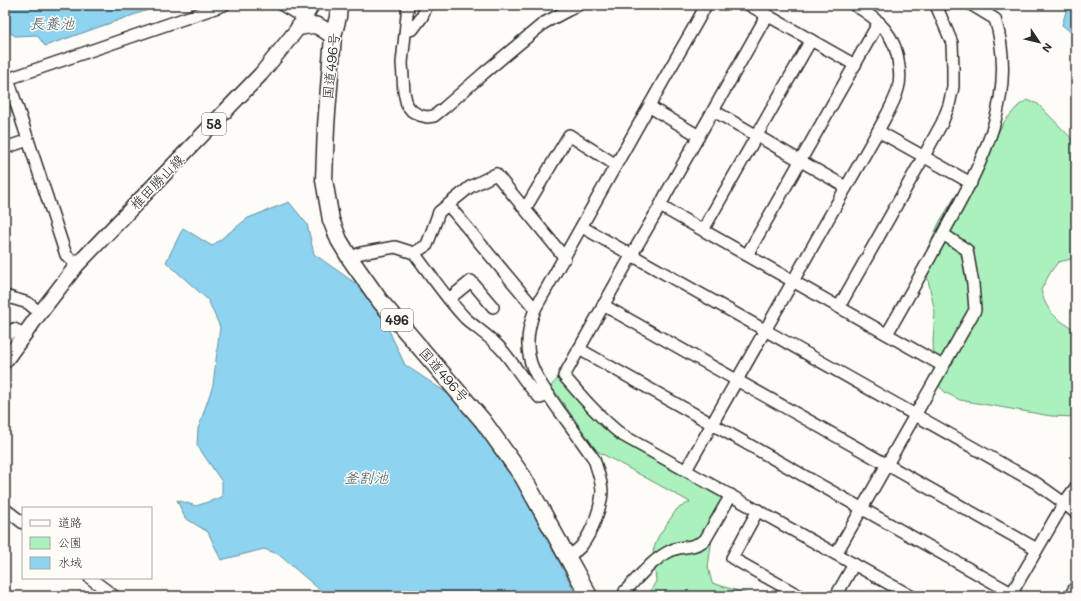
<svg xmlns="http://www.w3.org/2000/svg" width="1081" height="601" viewBox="0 0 1081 601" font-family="Mali,'Klee One',sans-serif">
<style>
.green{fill:#aaf1bd;stroke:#6a8e74}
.water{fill:#8ed3f0;stroke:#6690a1}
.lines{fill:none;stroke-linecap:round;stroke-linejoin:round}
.minor-casing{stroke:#2b2b2b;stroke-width:14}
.major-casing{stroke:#2b2b2b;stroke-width:17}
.highway-casing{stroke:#2b2b2b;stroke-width:19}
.minor{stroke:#fdfcf7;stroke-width:11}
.major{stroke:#fdfcf7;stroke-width:14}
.highway{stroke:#fdfcf7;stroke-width:16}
.labels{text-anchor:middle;stroke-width:3;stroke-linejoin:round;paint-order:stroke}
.shield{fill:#fdfcf7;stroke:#6a6a68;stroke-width:1}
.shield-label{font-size:13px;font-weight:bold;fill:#2b2b2b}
.street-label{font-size:14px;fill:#2b2b2b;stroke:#fdfcf7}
.water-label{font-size:15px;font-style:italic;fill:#495d66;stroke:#fdfcf7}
</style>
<rect width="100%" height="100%" fill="#fdfcf7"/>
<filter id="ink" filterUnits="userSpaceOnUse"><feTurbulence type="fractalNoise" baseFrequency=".025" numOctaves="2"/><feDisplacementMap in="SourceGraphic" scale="8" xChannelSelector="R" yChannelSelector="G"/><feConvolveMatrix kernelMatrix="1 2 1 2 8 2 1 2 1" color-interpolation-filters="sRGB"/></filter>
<g filter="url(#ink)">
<!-- green -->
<g class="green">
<path d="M 1027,100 L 1038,104 L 1076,143 L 1076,258 L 1058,262 L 1050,273 L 1041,290 C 1047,313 1056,319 1076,330 L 1076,417 L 1051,416 L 960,400 L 946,393 L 936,383 L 934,369 L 933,340 L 935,312 L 924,262 L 928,247 L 940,221 L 955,197 L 985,156 L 1004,122 L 1018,106 Z"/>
<path d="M 559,377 L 608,429 L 729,500 L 712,538 L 708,567 L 712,583 L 754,596 L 648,596 L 656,581 L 653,551 L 658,537 L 677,509 L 690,502 L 597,451 L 551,386 Z"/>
</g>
<!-- water -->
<g class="water">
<path d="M 5,5 L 162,5 L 45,46 L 37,35 L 15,36 L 5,29 Z"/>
<path d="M 1068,5 L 1076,5 L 1076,36 L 1062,25 Z"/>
<path d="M 289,202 L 307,224 L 314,254 L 362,288 L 380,311 L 405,365 L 453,397 L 513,475 L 575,592 L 573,596 L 327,596 L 278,554 L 264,549 L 221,560 L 208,532 L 185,518 L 177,500 L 196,506 L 222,497 L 222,482 L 197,445 L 198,429 L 213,385 L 220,327 L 208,300 L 166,262 L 183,228 L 212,246 L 248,218 Z"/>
</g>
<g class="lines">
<!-- minor casing -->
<g class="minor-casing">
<g id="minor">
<path d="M 282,5 L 304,18"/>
<path d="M 408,5 L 402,63 L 404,92 L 407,105 L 412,111 L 419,115 L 427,117 L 434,116 L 444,108 L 484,73 L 544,23 L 578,5"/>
<path d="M 749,5 L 855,65"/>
<path d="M 767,15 L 666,194 L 660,206 L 631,256 L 564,376 C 582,397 600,418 622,435 L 911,596"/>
<path d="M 406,31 L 413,29 L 422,17 L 427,5"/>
<path d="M 8,79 L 66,255 L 77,265"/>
<path d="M 5,80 L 224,5"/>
<path d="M 650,107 L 699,136"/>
<path d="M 714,111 L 846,187"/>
<path d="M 878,131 L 971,183"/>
<path d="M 5,148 L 28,140"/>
<path d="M 449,206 L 535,309"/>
<path d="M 660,206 L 943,366"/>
<path d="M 525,209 L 569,135 L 616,165"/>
<path d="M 582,227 L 1036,483 L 1064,503 L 1076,513"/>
<path d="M 703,230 L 811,40"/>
<path d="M 747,255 L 879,22"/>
<path d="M 349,258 L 361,253 L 395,247 L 414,253"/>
<path d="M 5,296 L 28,303 L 40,313"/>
<path d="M 449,299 L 471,281 L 493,307"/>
<path d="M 603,305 L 1037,549"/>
<path d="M 839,307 L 924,156 L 942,123 L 949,105 L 953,87 L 953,68 L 952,43 L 936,5"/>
<path d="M 887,334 C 907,299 927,264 946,228 C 982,163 1019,95 995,19 L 972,5"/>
<path d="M 5,338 L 14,329 L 24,334"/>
<path d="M 579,349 L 1017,596"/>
<path d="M 549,395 L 540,398 C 525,384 516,366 502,350 C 491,337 477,329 465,318 C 446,298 430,274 414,253 L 427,245 L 439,212 L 470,187 L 496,174 L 565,258"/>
<path d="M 686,470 L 878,131 C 885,117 894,104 898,89 C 900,82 900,74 899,67 C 897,36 879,19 854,5"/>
<path d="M 5,509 L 23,523"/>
<path d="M 758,510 L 732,558 L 800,596"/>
<path d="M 836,554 L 975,310 L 973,284 L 967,250 L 943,234"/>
<path d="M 567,556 C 573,553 578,551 582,545 C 592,532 602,506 602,490 C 601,479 597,469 594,459 C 582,442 570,425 558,409 C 533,373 518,354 535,309 L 671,67 L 698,20 L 706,5"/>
<path d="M 90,578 L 114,596"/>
<path d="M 627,596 L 625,591 C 639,577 652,560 670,551 C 681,545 691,550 705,540 L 731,495"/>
<path d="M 836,596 L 854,564"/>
<path d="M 1010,596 L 1064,503 L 1076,487"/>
<path d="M 1070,596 L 1076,586"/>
</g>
</g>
<!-- major casing -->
<g class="major-casing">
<path id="major" d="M 5,361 L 40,313 L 77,265 L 261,74 L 299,27 L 312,5"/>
</g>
<!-- highway casing -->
<g class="highway-casing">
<g id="highway">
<path d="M 339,5 L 338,17 L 333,36 L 326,126 L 324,180 L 331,220 L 339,240 L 351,260 L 380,301 L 483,421 L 523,477 L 589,596"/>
<path d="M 299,27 C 318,23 317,25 333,36"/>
</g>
</g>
<!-- minor -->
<use href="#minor" class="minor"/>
<!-- major -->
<use href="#major" class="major"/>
<!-- highway -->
<use href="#highway" class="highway"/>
</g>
</g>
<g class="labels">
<!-- shield labels -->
<g class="shield">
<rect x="202" y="113" width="24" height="22" rx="3"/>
<rect x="381" y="309" width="32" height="22" rx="3"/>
</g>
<g class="shield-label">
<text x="214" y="129">58</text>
<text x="397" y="325">496</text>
</g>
<!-- street labels -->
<g class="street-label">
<text transform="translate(331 66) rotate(-84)" y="5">国道496号</text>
<text transform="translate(157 182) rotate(-46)" y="5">椎田勝山線</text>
<text transform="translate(444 375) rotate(49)" y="5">国道496号</text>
</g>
<!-- water labels -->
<g class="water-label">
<text x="52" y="29">長養池</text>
<text x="366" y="483">釜割池</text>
</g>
</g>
<!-- margin -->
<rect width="1081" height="601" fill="none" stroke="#fdfcf7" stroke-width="20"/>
<rect x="10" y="10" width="1061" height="581" fill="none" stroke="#2b2b2b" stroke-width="1.5" filter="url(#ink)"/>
<!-- legend -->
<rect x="22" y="507" width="130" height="72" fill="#fdfcf7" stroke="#a9a8a5"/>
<rect x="30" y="520" width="20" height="6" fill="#fdfcf7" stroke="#a9a8a5"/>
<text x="58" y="527" font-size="12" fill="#2b2b2b">道路</text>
<rect x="30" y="537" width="20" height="12" fill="#aaf1bd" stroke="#a9a8a5"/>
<text x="58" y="547" font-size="12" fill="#2b2b2b">公園</text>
<rect x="30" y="557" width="20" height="12" fill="#8ed3f0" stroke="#a9a8a5"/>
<text x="58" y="567" font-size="12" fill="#2b2b2b">水域</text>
<!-- north arrow -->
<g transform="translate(1039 42) rotate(125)" stroke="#fdfcf7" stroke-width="3" paint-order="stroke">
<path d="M0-3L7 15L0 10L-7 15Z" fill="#2b2b2b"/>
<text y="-6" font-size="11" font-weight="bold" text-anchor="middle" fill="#2b2b2b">N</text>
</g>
</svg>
